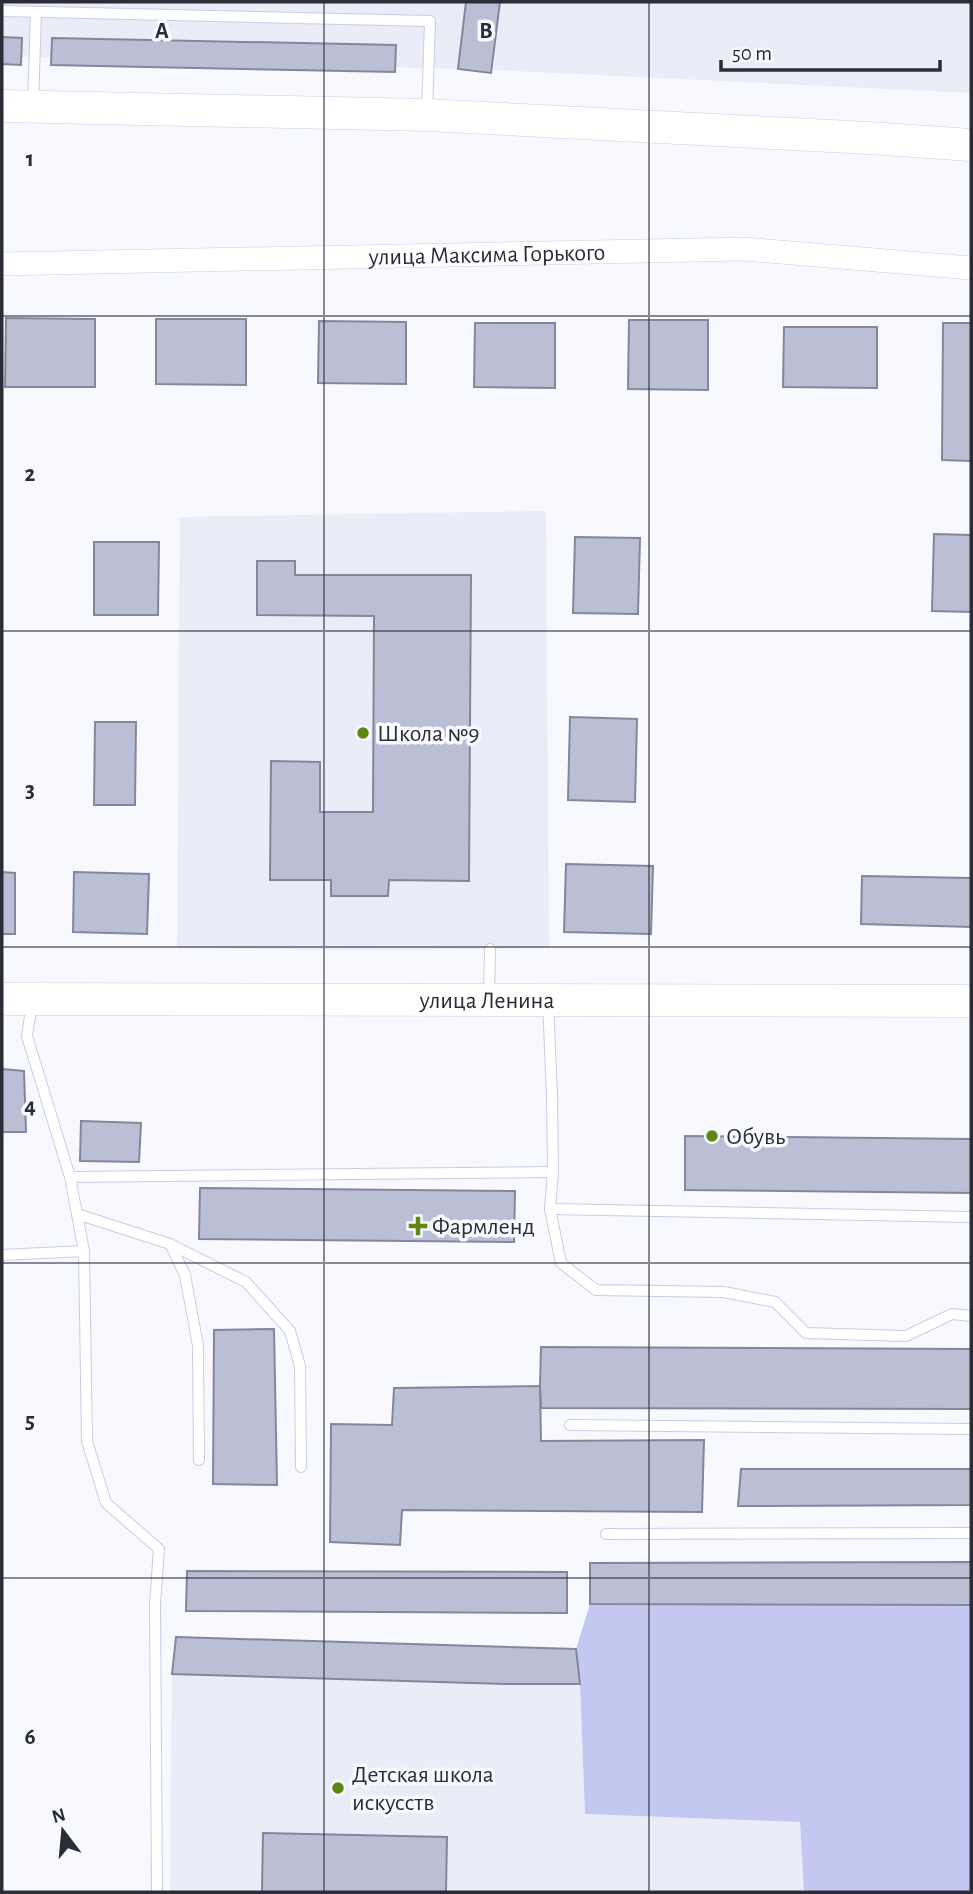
<svg xmlns="http://www.w3.org/2000/svg" width="973" height="1894" viewBox="0 0 973 1894" font-family="'Alegreya Sans',sans-serif">
<style>
.built{fill:#eaecf8}
.green{fill:#c2c8f0}
.building{fill:#bbbfd6;stroke:#83869c;stroke-width:2}
.lines{fill:none;stroke-linecap:round;stroke-linejoin:round}
.lane-casing{stroke:#c9cce4;stroke-width:12}
.street-casing{stroke:#c9cce4;stroke-width:24}
.secondary-casing{stroke:#c9cce4;stroke-width:33}
.lane{stroke:#fff;stroke-width:10}
.street{stroke:#fff;stroke-width:23}
.secondary{stroke:#fff;stroke-width:32}
.grid{fill:none;stroke:#2b2d36;stroke-width:2;stroke-opacity:0.55}
.poi-dot{fill:#5d8712;stroke:#f8f9fe;stroke-width:2.5}
.labels{text-anchor:middle;stroke-width:7;stroke-linejoin:round;paint-order:stroke}
.street-label{font-size:24px;fill:#2b2d36;stroke:#f8f9fe}
.poi-label{font-size:24px;fill:#2b2d36;stroke:#f8f9fe;text-anchor:start}
.grid-label{font-size:23px;text-anchor:middle;font-weight:bold;fill:#2b2d36;stroke:#f8f9fe;stroke-width:7;stroke-linejoin:round;paint-order:stroke}
</style>
<rect width="100%" height="100%" fill="#f8f9fe"/>
<!-- built -->
<g class="built">
<path d="M 2,2 L 971,2 L 971,93 L 495,70 L 2,56 Z"/>
<path d="M 546,511 L 549,948 L 358,950 L 177,948 L 180,517 Z"/>
<path d="M 172,1674 L 506,1684 L 580,1684 L 585,1814 L 800,1822 L 804,1892 L 170,1892 Z"/>
</g>
<!-- green -->
<path class="green" d="M 590,1604 L 971,1605 L 971,1892 L 804,1892 L 800,1822 L 585,1814 L 580,1684 L 576,1649 Z"/>
<!-- building -->
<g class="building">
<path d="M 466,2 L 500,2 L 491,73 L 458,69 Z"/>
<path d="M 2,37 L 22,38 L 21,65 L 2,64 Z"/>
<path d="M 52,38 L 396,45 L 395,72 L 51,65 Z"/>
<path d="M 6,318 L 95,319 L 95,387 L 5,387 Z"/>
<path d="M 156,319 L 246,319 L 246,385 L 156,384 Z"/>
<path d="M 629,320 L 708,320 L 708,390 L 628,389 Z"/>
<path d="M 319,321 L 406,322 L 406,384 L 318,383 Z"/>
<path d="M 475,323 L 555,323 L 555,388 L 474,387 Z"/>
<path d="M 943,323 L 971,323 L 971,461 L 942,460 Z"/>
<path d="M 784,327 L 877,327 L 877,388 L 783,387 Z"/>
<path d="M 934,534 L 971,535 L 971,612 L 932,611 Z"/>
<path d="M 575,537 L 640,538 L 638,614 L 573,613 Z"/>
<path d="M 94,542 L 159,542 L 158,615 L 94,615 Z"/>
<path d="M 257,561 L 295,561 L 295,575 L 471,575 L 469,881 L 389,880 L 388,896 L 331,896 L 331,880 L 270,880 L 271,761 L 320,762 L 320,812 L 373,812 L 374,616 L 257,615 Z"/>
<path d="M 570,717 L 637,719 L 635,802 L 568,800 Z"/>
<path d="M 95,722 L 136,722 L 135,805 L 94,805 Z"/>
<path d="M 566,864 L 653,866 L 651,934 L 564,932 Z"/>
<path d="M 2,872 L 15,873 L 15,934 L 2,934 Z"/>
<path d="M 74,872 L 149,874 L 147,934 L 73,932 Z"/>
<path d="M 862,876 L 971,878 L 971,927 L 861,924 Z"/>
<path d="M 2,1069 L 24,1071 L 26,1132 L 2,1132 Z"/>
<path d="M 81,1121 L 141,1123 L 139,1162 L 80,1161 Z"/>
<path d="M 685,1136 L 971,1139 L 971,1193 L 685,1190 Z"/>
<path d="M 200,1188 L 515,1191 L 514,1242 L 199,1239 Z"/>
<path d="M 274,1329 L 277,1485 L 213,1484 L 214,1330 Z"/>
<path d="M 541,1347 L 971,1349 L 971,1409 L 541,1408 L 540,1386 Z"/>
<path d="M 540,1386 L 541,1441 L 704,1440 L 702,1512 L 402,1510 L 400,1545 L 330,1542 L 331,1424 L 392,1425 L 394,1388 Z"/>
<path d="M 741,1469 L 971,1469 L 971,1505 L 738,1506 Z"/>
<path d="M 971,1562 L 971,1605 L 590,1604 L 590,1563 Z"/>
<path d="M 187,1571 L 567,1572 L 567,1613 L 186,1611 Z"/>
<path d="M 176,1637 L 576,1649 L 580,1684 L 506,1684 L 172,1674 Z"/>
<path d="M 263,1833 L 447,1837 L 446,1892 L 262,1892 Z"/>
</g>
<g class="lines">
<!-- lane casing -->
<g class="lane-casing">
<g id="lane">
<path d="M 2,11 L 430,21 L 427,113"/>
<path d="M 33,103 L 36,12"/>
<path d="M 489,997 L 490,949"/>
<path d="M 548,1002 L 552,1094 L 553,1172 L 550,1209 L 561,1263 L 596,1290 L 724,1292 L 775,1302 L 806,1333 L 906,1336 L 952,1314 L 971,1316"/>
<path d="M 32,1003 L 27,1036 L 70,1177 L 84,1251 L 87,1441 L 106,1503 L 159,1549 L 155,1604 L 157,1892"/>
<path d="M 70,1177 L 553,1172"/>
<path d="M 550,1209 L 971,1217"/>
<path d="M 77,1214 L 170,1244 L 185,1275 L 198,1346 L 199,1460"/>
<path d="M 170,1244 L 246,1282 L 290,1331 L 300,1366 L 301,1467"/>
<path d="M 2,1255 L 84,1251"/>
<path d="M 570,1425 L 971,1429"/>
<path d="M 606,1534 L 971,1533"/>
</g>
</g>
<!-- street casing -->
<g class="street-casing">
<g id="street">
<path id="s1" d="M 2,264 L 745,249 L 971,268"/>
</g>
</g>
<!-- secondary casing -->
<g class="secondary-casing">
<g id="secondary">
<path d="M 2,106 L 427,115 L 869,138 L 971,145"/>
<path id="s2" d="M 2,999 L 971,1001"/>
</g>
</g>
<!-- lane -->
<use href="#lane" class="lane"/>
<!-- street -->
<use href="#street" class="street"/>
<!-- secondary -->
<use href="#secondary" class="secondary"/>
</g>
<!-- grid -->
<path class="grid" d="M 324,2 L 324,1892M 649,2 L 649,1892M 2,316 L 971,316M 2,631 L 971,631M 2,947 L 971,947M 2,1263 L 971,1263M 2,1578 L 971,1578"/>
<!-- markers -->
<g class="poi-dot">
<circle cx="363" cy="733" r="7"/>
<circle cx="712" cy="1136" r="7"/>
<path d="M414.5 1215.5h7v7h7v7h-7v7h-7v-7h-7v-7h7z"/>
<circle cx="338" cy="1788" r="7"/>
</g>
<g class="labels">
<!-- street labels -->
<g class="street-label">
<text dy="8" stroke="none"><textPath href="#s1" startOffset="485">улица Максима Горького</textPath></text>
<text dy="8" stroke="none"><textPath href="#s2" startOffset="485">улица Ленина</textPath></text>
</g>
<!-- poi labels -->
<g class="poi-label">
<text x="377" y="741">Школа №9</text>
<text x="726" y="1144">Обувь</text>
<text x="432" y="1234">Фармленд</text>
<text x="352" y="1782">Детская школа<tspan x="352" dy="28">искусств</tspan></text>
</g>
</g>
<g class="grid-label">
<text x="162" y="38">A</text>
<text x="486" y="38">B</text>
<text x="30" y="166">1</text>
<text x="30" y="481">2</text>
<text x="30" y="797">3</text>
<text x="30" y="1113">4</text>
<text x="30" y="1428">5</text>
<text x="30" y="1744">6</text>
</g>
<!-- border -->
<rect width="973" height="1894" fill="none" stroke="#2b2d36" stroke-width="7"/>
<!-- north arrow -->
<g transform="translate(63 1831) rotate(344)" stroke="#f8f9fe" stroke-width="5" paint-order="stroke">
<path d="M0-5L12 26L0 18L-12 26Z" fill="#2b2d36"/>
<text y="-10" font-size="19" font-weight="bold" text-anchor="middle" fill="#2b2d36">N</text>
</g>
<!-- scale -->
<path d="M721 60v10h219v-10" fill="none" stroke="#2b2d36" stroke-width="3.5"/>
<text x="732" y="60" font-size="21" fill="#2b2d36" stroke="#f8f9fe" stroke-width="5" paint-order="stroke">50 m</text>
</svg>
